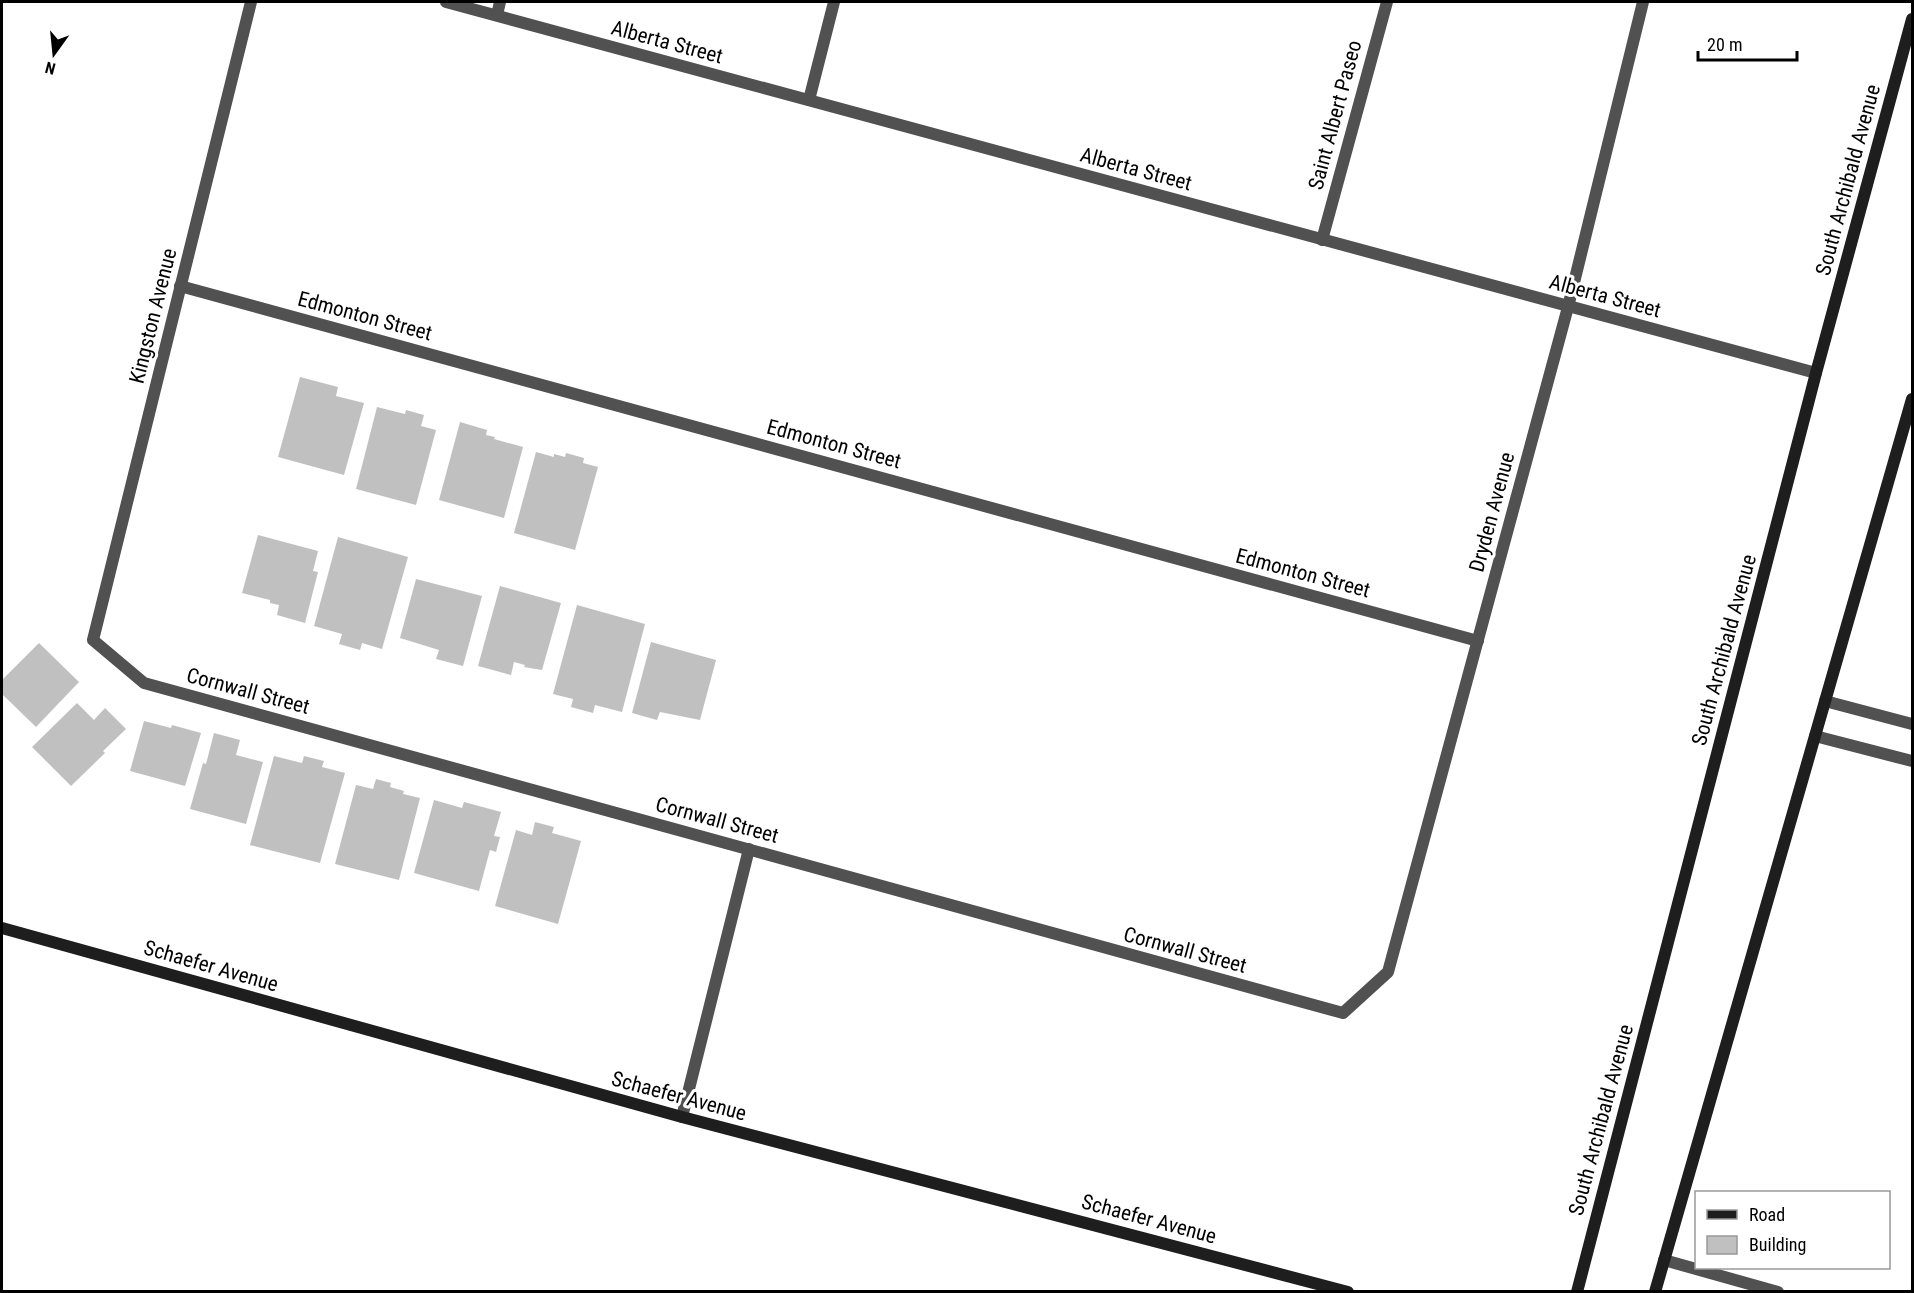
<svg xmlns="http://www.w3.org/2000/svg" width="1914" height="1293" font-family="'Roboto Condensed',sans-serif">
<rect width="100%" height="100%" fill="#fff"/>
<g fill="#c0c0c0">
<polygon points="300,377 338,387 336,396 364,403 344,475 278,457"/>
<polygon points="377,407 405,414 406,410 424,415 421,426 436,430 416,505 356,489"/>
<polygon points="460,422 487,430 486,435 495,437 494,439 523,447 504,518 439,500"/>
<polygon points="536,452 554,457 554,454 565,457 566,453 584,458 583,463 598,467 575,550 514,533"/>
<polygon points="258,535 318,551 313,571 318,572 305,623 277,615 279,605 270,603 270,600 242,593"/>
<polygon points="338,537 408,557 382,649 362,643 360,650 339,644 342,634 314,626"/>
<polygon points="416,579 482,596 463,666 436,659 439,650 400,638"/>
<polygon points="500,586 561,603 542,670 524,667 525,665 514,662 511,675 478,666"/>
<polygon points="577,605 645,624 622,712 595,705 593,713 571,707 573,699 553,694"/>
<polygon points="651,642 716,660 700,720 660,712 657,720 632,713"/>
<polygon points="39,643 79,682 36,727 2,694 2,680"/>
<polygon points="77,703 94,720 105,708 126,729 103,751 105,753 71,786 32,747"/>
<polygon points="144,721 171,728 172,725 201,733 185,786 130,771"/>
<polygon points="214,733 240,740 236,755 263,762 246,824 190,809 203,763 206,764"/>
<polygon points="274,756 302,763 304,756 324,761 322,767 345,773 320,863 250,845"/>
<polygon points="376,779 391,783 390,787 404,791 403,794 420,798 399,880 335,864 356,785 373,789"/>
<polygon points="434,800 462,808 464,802 501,812 494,836 500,837 496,852 490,850 479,891 414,873"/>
<polygon points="535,822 554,827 552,833 581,841 558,924 495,906 516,830 532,835"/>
</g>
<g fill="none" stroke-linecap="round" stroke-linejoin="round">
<g stroke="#515151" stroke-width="12">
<polyline points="809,100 834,2"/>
<polyline points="1322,240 1387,2"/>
<polyline points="1825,701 1912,724"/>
<polyline points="1815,736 1912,761"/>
<polyline points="1664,1260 1778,1292"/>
</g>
<g stroke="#515151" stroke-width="12">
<polyline points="251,2 93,640 144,683 1343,1013 1388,972 1568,307 1643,2"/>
<polyline points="446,2 1816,373"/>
<polyline points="497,15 500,2"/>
<polyline points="180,286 1478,641"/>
<polyline points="682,1117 749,849"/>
</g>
<g stroke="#1e1e1e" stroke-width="12">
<polyline points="2,928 682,1117 1348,1292"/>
<polyline points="1577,1292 1816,373 1912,19"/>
<polyline points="1655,1292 1912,399"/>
</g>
</g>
<g text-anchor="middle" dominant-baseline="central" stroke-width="6" stroke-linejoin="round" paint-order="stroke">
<g font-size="21" fill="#000" stroke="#fff">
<text transform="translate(667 42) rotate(15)">Alberta Street</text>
<text transform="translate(1335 115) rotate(-75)">Saint Albert Paseo</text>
<text transform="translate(1136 169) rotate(15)">Alberta Street</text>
<text transform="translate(1848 180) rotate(-75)">South Archibald Avenue</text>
<text transform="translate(1605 296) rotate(15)">Alberta Street</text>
<text transform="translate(153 316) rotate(-76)">Kingston Avenue</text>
<text transform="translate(365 316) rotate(15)">Edmonton Street</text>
<text transform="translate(834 444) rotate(15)">Edmonton Street</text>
<text transform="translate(1492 512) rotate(-75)">Dryden Avenue</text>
<text transform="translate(1303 573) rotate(15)">Edmonton Street</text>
<text transform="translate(1724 650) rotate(-75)">South Archibald Avenue</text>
<text transform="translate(248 691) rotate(15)">Cornwall Street</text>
<text transform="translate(717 820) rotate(15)">Cornwall Street</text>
<text transform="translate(1185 950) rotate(15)">Cornwall Street</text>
<text transform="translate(211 966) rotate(16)">Schaefer Avenue</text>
<text transform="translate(679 1096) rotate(15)">Schaefer Avenue</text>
<text transform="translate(1601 1120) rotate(-75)">South Archibald Avenue</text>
<text transform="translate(1149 1219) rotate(15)">Schaefer Avenue</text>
</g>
</g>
<rect width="1914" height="1293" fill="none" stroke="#000000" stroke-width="6"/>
<rect x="1695" y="1191" width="195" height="78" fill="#ffffff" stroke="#999999" stroke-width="1.5"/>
<rect x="1707" y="1210" width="30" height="9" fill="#1e1e1e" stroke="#999999" stroke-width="1.5"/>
<text x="1749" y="1221" font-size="18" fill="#000000">Road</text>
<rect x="1707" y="1236" width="30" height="18" fill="#c0c0c0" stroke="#999999" stroke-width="1.5"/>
<text x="1749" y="1251" font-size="18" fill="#000000">Building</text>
<g transform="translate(54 54) rotate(195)" stroke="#ffffff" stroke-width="4.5" paint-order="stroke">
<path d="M0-4.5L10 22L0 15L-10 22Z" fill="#000000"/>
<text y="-9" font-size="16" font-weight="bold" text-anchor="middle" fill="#000000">N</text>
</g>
<path d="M1698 51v9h99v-9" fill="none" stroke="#000000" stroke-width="3"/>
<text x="1707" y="51" font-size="18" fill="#000000" stroke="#ffffff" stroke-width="4.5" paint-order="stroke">20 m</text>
</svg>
